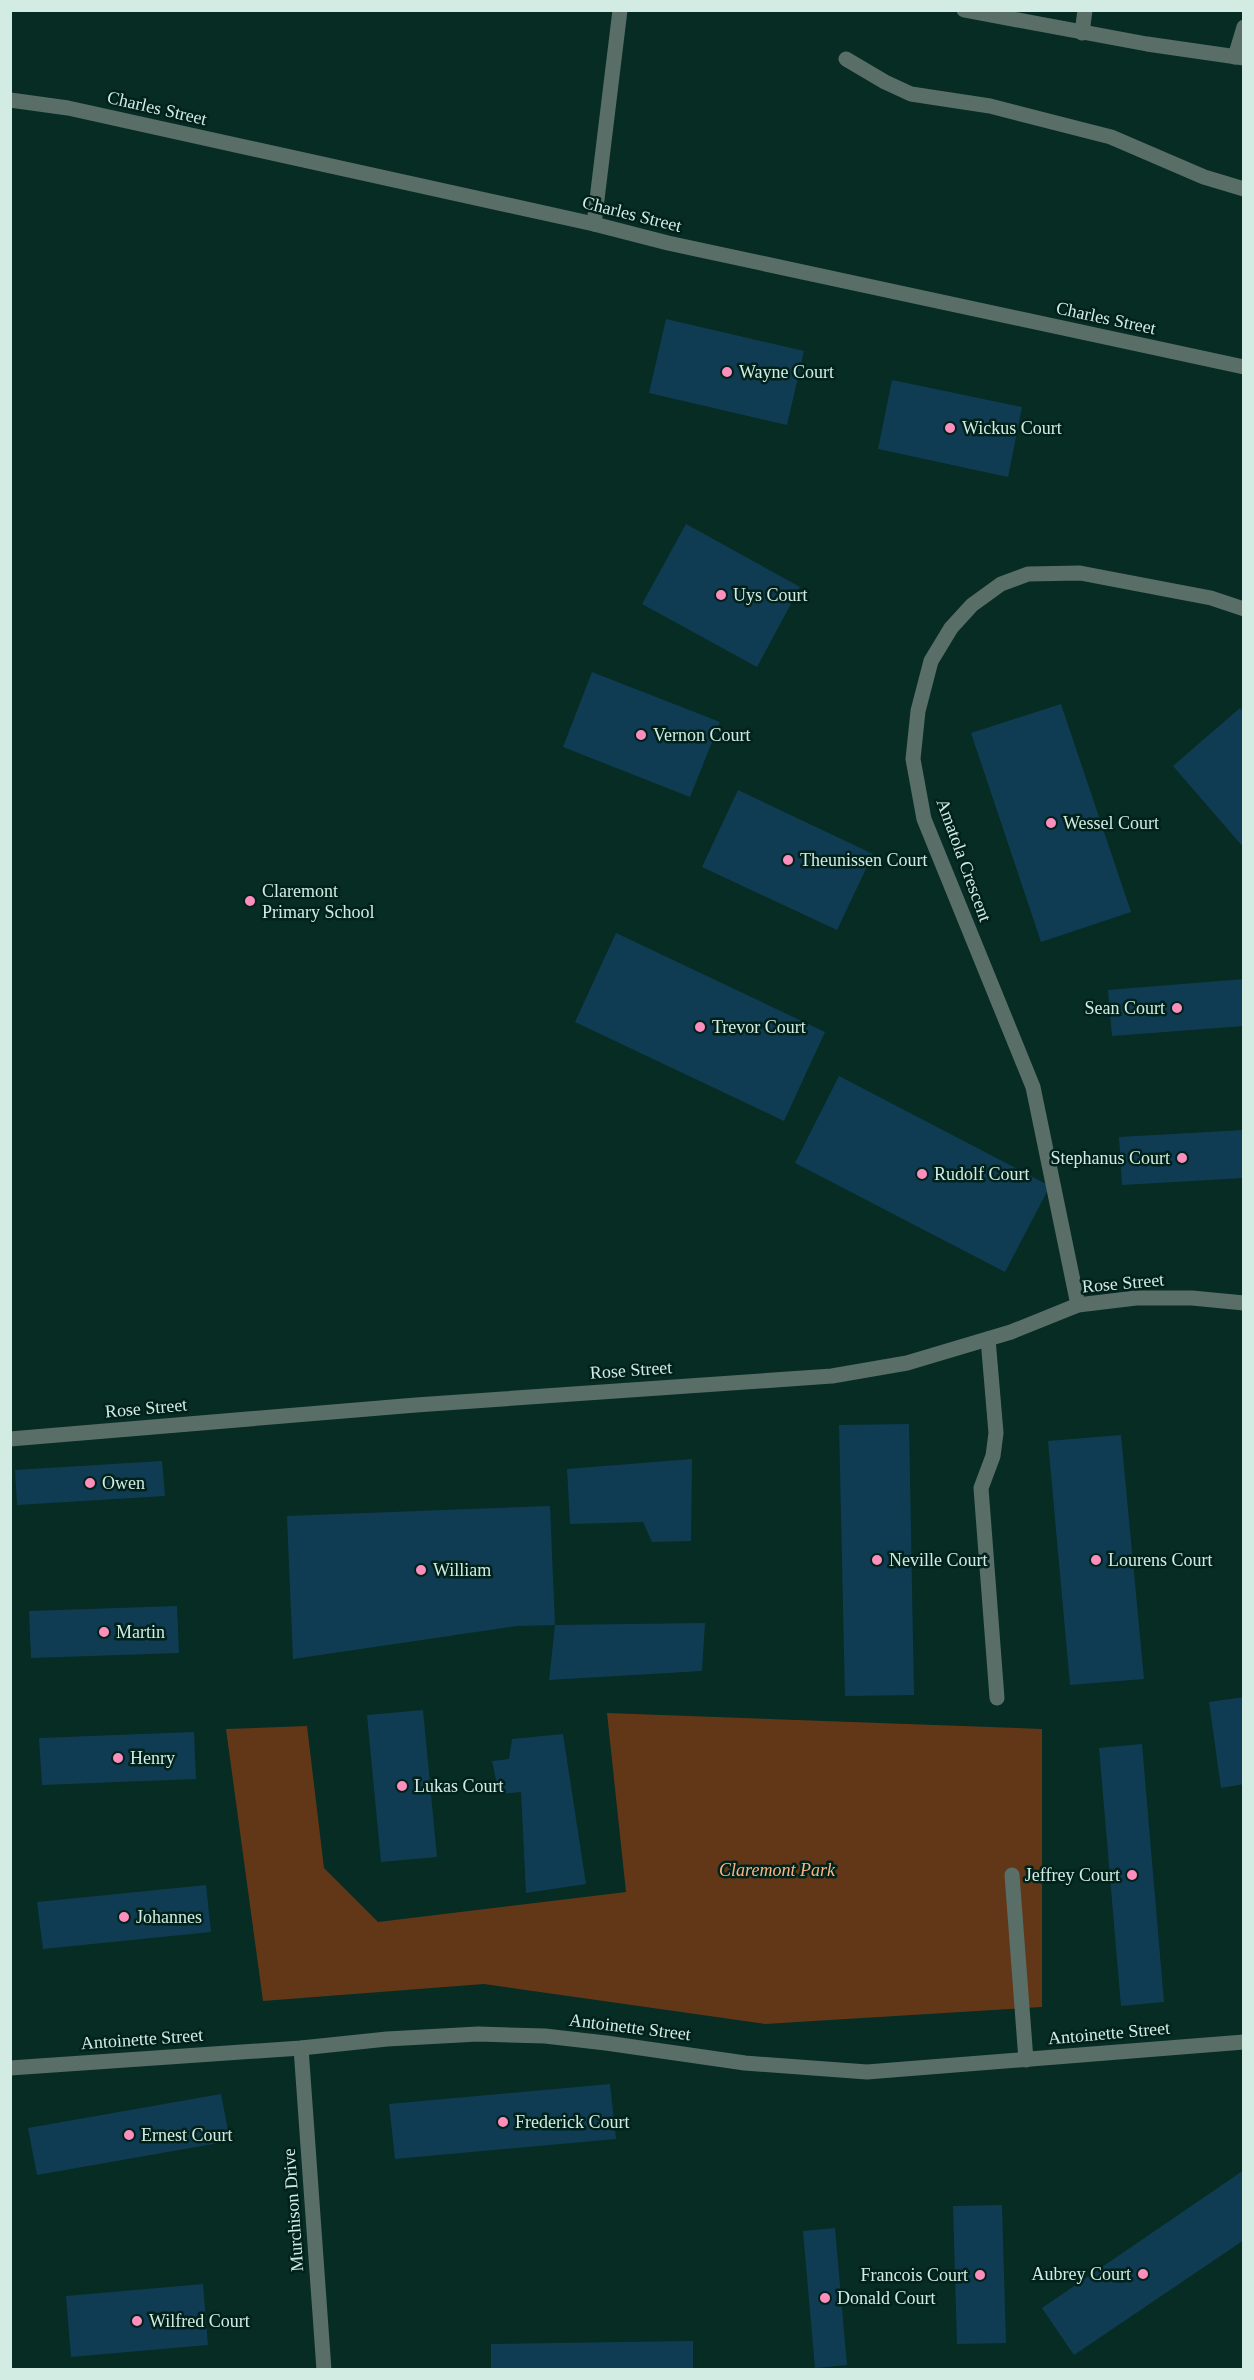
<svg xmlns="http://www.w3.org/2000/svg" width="1254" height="2380" font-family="'Times New Roman',serif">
<rect width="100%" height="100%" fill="#062c24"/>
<polygon fill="#613718" points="607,1713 1042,1729 1042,2007 765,2024 484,1984 263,2001 226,1729 307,1726 324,1868 378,1922 626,1892"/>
<g fill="#0f3c53">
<polygon points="666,319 804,351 787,425 649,393"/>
<polygon points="892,380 1022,407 1008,477 878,449"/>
<polygon points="686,524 800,587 757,667 642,604"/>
<polygon points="592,672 720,722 690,797 563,747"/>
<polygon points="1061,704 1131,912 1041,942 971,733"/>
<polygon points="1240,708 1244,713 1244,848 1173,766"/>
<polygon points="738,790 873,854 837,930 702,867"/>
<polygon points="616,933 825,1032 784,1121 575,1022"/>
<polygon points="1244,979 1244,1026 1112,1036 1108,990"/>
<polygon points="839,1076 1050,1186 1005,1272 795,1163"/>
<polygon points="1244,1130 1244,1178 1122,1185 1119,1137"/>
<polygon points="909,1424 914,1695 845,1696 839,1425"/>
<polygon points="1121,1435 1144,1679 1070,1685 1048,1441"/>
<polygon points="692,1459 691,1541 652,1542 643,1522 570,1524 567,1469"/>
<polygon points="162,1461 165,1496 17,1505 15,1470"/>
<polygon points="550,1506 555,1625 705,1623 702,1671 549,1680 555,1625 517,1626 293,1659 287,1516"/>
<polygon points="177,1606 179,1653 31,1658 29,1611"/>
<polygon points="1244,1697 1244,1784 1221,1788 1209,1702"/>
<polygon points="423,1710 437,1857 381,1862 367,1715"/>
<polygon points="194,1732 196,1779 42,1785 39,1738"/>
<polygon points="563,1734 586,1884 526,1893 521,1792 499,1794 492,1761 509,1759 512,1739"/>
<polygon points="1142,1744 1164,2002 1121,2006 1099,1748"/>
<polygon points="206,1885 211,1932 43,1949 37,1902"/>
<polygon points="610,2084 616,2139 395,2159 389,2104"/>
<polygon points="221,2094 230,2141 37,2175 28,2128"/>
<polygon points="1244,2170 1244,2240 1074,2355 1042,2308"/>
<polygon points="1002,2205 1006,2343 957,2344 953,2206"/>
<polygon points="835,2228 847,2365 815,2368 803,2231"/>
<polygon points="203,2284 208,2345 71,2357 66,2296"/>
<polygon points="693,2341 693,2370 491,2370 491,2344"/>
</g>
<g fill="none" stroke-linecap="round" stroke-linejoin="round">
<g stroke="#5a6e68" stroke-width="15">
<polyline points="1082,33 1085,10"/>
<polyline points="988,1339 996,1433 993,1456 981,1488 997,1698"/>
<polyline points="1012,1875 1026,2060"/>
</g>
<g stroke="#5a6e68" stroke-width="15">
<polyline points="964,10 1147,44 1244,58"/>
<polyline points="1235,57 1244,27"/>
<polyline points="846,59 885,82 911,94 990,106 1111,137 1204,177 1244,189"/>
<polyline points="10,100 68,108 594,224 668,243 1244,367"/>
<polyline points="594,224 620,10"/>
<polyline points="1078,1305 1033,1087 924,819 913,759 918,711 931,661 951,628 972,605 1001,584 1028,574 1080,573 1211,598 1244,609"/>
<polyline points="10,1439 416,1405 832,1376 907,1363 1011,1332 1078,1305 1136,1298 1192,1298 1244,1303"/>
<polyline points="301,2048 324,2370"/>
<polyline points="10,2068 301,2048 387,2039 478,2034 545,2036 606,2043 745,2063 867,2072 1244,2042"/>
</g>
</g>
<g fill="#fe8ebd" stroke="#00221a" stroke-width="2">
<circle cx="727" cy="372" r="6"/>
<circle cx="950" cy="428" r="6"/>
<circle cx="721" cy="595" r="6"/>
<circle cx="641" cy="735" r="6"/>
<circle cx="1051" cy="823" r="6"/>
<circle cx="788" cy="860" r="6"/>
<circle cx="250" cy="901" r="6"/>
<circle cx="1177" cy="1008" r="6"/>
<circle cx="700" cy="1027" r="6"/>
<circle cx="1182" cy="1158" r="6"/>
<circle cx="922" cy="1174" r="6"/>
<circle cx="90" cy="1483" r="6"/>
<circle cx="877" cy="1560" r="6"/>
<circle cx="1096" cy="1560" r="6"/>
<circle cx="421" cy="1570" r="6"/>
<circle cx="104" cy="1632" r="6"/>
<circle cx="118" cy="1758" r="6"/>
<circle cx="402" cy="1786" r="6"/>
<circle cx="1132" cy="1875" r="6"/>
<circle cx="124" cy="1917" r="6"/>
<circle cx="503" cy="2122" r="6"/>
<circle cx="129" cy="2135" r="6"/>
<circle cx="1143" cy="2274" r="6"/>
<circle cx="980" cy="2275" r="6"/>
<circle cx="825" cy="2298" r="6"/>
<circle cx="137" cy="2321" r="6"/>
</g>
<g text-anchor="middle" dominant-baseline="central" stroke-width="5" stroke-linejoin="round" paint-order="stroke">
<g font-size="18" fill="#d2ebe3" stroke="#00221a">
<text transform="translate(157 108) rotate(13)">Charles Street</text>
<text transform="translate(632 214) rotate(14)">Charles Street</text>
<text transform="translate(1106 318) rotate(12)">Charles Street</text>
<text transform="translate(964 860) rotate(70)">Amatola Crescent</text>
<text transform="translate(1123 1283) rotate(-5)">Rose Street</text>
<text transform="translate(631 1370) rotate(-4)">Rose Street</text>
<text transform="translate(146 1408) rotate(-5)">Rose Street</text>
<text transform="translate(630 2027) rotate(7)">Antoinette Street</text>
<text transform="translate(1109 2033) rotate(-5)">Antoinette Street</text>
<text transform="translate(142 2039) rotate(-4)">Antoinette Street</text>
<text transform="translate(293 2210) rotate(-94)">Murchison Drive</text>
</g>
<g font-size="18" fill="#d2ebe3" stroke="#00221a" text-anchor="start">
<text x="739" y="372">Wayne Court</text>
<text x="962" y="428">Wickus Court</text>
<text x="733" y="595">Uys Court</text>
<text x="653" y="735">Vernon Court</text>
<text x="1063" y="823">Wessel Court</text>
<text x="800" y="860">Theunissen Court</text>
<text x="262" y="891">Claremont<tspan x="262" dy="21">Primary School</tspan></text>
<text x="1165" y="1008" text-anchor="end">Sean Court</text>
<text x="712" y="1027">Trevor Court</text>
<text x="1170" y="1158" text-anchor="end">Stephanus Court</text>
<text x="934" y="1174">Rudolf Court</text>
<text x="102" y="1483">Owen</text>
<text x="889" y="1560">Neville Court</text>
<text x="1108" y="1560">Lourens Court</text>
<text x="433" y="1570">William</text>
<text x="116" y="1632">Martin</text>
<text x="130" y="1758">Henry</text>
<text x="414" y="1786">Lukas Court</text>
<text x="1120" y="1875" text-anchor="end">Jeffrey Court</text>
<text x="136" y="1917">Johannes</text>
<text x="515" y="2122">Frederick Court</text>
<text x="141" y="2135">Ernest Court</text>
<text x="1131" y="2274" text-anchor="end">Aubrey Court</text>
<text x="968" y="2275" text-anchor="end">Francois Court</text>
<text x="837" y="2298">Donald Court</text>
<text x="149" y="2321">Wilfred Court</text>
</g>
<g font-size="18" font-style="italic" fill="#fcb382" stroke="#00221a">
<text x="777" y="1870">Claremont Park</text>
</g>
</g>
<rect width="1254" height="2380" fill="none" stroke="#d2ebe3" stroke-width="24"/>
</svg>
